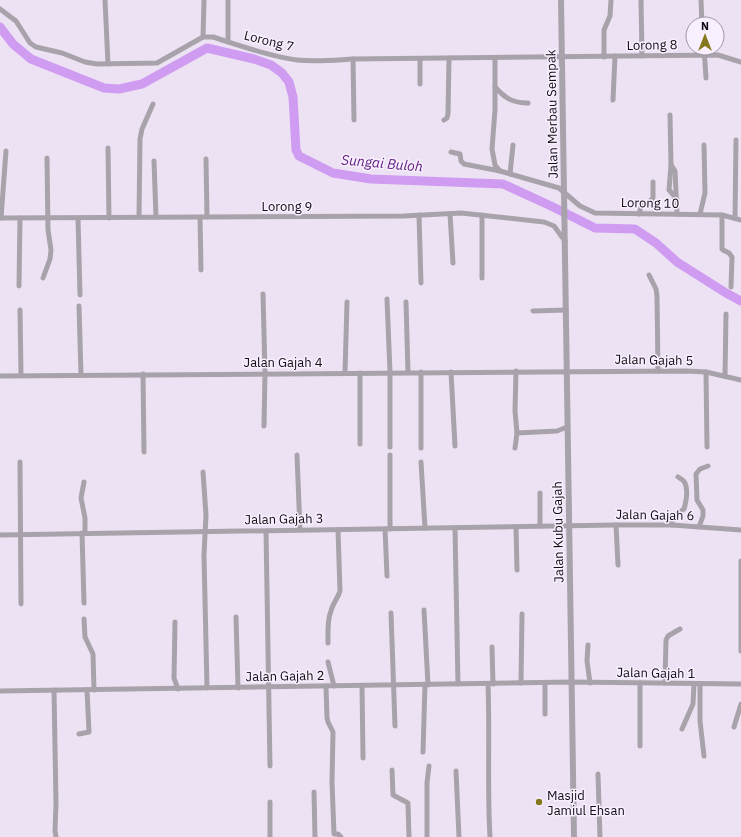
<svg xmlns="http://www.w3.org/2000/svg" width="741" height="837" font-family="'IBM Plex Sans',sans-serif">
<rect width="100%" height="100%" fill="#ede2f4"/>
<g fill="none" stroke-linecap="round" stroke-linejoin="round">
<polyline stroke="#d09cf1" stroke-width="9" points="0,27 13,44 31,59 104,88 119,89 142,84 207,48 254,59 271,65 282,73 289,82 293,97 296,150 299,156 333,173 371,179 503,184 551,206 595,228 635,229 656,243 677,262 726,293 741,301"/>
<g stroke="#a8a3ab" stroke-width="5">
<polyline points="105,0 108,64"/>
<polyline points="228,0 228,42"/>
<polyline points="641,0 642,56"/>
<polyline points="701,0 702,24"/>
<path d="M 0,9 L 16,21 L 30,43 L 36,47 L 62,53 L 85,62 L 97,64 L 157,63 L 203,37 L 213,37 C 238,45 271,57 297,60 C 316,62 335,60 353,59 L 718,55 L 741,62"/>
<polyline points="203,37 204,0"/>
<polyline points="704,48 706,78"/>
<polyline points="604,57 604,30 610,16 611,0"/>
<polyline points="495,58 495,110 492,149 495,165 500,171 559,188 580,206 595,213 722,215 741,220"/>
<polyline points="353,59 354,120"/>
<polyline points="420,84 420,59"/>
<path d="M 495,87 C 505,98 512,103 528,103"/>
<polyline points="613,100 615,56"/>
<polyline points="670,115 671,165 675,171 677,214"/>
<polyline points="444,120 447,118 448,114 449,58"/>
<polyline points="108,148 109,218"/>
<polyline points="451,152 460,154 461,161 464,164 500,171"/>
<polyline points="206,159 207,217"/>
<polyline points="154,161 156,217"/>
<polyline points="671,165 669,190 677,199"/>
<polyline points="510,174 513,145"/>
<polyline points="450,214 453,263"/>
<polyline points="639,214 641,207 649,202 653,198 653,182"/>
<polyline points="700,214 705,193 704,145"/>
<polyline points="419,215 421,283"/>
<polyline points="722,215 722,249 723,250 729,253 732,257 731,287"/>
<polyline points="139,217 140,139 142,129 153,104"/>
<polyline points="200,217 201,270"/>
<polyline points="0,218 404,216 461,213 544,222 554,226 565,241"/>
<polyline points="1,218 6,151"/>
<polyline points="78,218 80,295"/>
<polyline points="735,218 736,140"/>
<polyline points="649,275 656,289 657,296 658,371"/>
<polyline points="43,278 50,259 51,250 48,230 47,158"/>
<polyline points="482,278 482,215"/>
<polyline points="19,286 20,218"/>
<polyline points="263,294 265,373 264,426"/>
<polyline points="387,299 390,372 390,447"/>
<polyline points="406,302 408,372"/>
<polyline points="79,306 81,375"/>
<polyline points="20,310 21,375"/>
<polyline points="533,311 566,310"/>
<polyline points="421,372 421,448"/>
<polyline points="451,372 455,446"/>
<polyline points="706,372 707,447"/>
<polyline points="345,373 347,302"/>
<polyline points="143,374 144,452"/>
<polyline points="0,376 686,371 706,372 741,380"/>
<polyline points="725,376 726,314"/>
<polyline points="517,433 557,431 567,427"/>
<polyline points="360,444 360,373"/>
<polyline points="515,448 517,433 515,411 516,371"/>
<polyline points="297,455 300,530"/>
<polyline points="20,462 21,604"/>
<polyline points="421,462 425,528"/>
<polyline points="203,472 206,515 204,555 207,688"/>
<polyline points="84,482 81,498 85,518 85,533"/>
<polyline points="616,525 618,565"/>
<path d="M 672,525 L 672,517 L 684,509 C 686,502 688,490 685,483 C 684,480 681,479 678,477"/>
<polyline points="540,526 540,493"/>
<polyline points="516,527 517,570"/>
<polyline points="699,527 703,516 703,510 697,500 696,474 700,469 708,466"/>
<polyline points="455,528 458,684"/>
<polyline points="385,529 387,576"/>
<polyline points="390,529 390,455"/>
<polyline points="266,531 270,766"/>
<polyline points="82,533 84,603"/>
<polyline points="0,535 616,525 672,525 741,530"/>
<polyline points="741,561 741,651"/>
<polyline points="424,610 428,685"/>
<polyline points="391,613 395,726"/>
<polyline points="236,617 238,688"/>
<polyline points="84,619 85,637 93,654 94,690"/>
<polyline points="175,622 174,678 178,689"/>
<path d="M 328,643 C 328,633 327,620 331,611 C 333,603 338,598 340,591 L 338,530"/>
<polyline points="588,645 587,661 590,683"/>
<polyline points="492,647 493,684"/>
<polyline points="328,662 334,686"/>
<polyline points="521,683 522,614"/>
<polyline points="640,683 640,746"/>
<polyline points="665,683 666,640 668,636 680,629"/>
<path d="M 488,684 C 490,735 487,786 490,837"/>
<polyline points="700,684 700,721 704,756"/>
<polyline points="326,686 327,718 328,722 333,732 332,782 334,834 338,834 341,837"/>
<polyline points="362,686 363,758"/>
<polyline points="54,690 56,803 55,831 56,837"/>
<polyline points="0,691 571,682 741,684"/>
<polyline points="545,714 545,683"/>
<polyline points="734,727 741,704"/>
<polyline points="682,729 693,704 694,684"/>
<polyline points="79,734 89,732 87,690"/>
<polyline points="423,752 425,685"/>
<polyline points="392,770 393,795 408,803 409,837"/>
<polyline points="456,771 459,837"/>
<polyline points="598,774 600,837"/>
<polyline points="314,792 315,837"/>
<polyline points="270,802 270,837"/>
<polyline points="427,837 427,783 429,766"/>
</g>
<polyline stroke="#a8a3ab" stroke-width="6" points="561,0 574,837"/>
</g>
<circle fill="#84781c" stroke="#f9f0ff" stroke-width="1.5" cx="539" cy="802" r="4"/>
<g text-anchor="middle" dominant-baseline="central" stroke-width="3" stroke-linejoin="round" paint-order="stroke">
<g font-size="13" fill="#110d13" stroke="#f9f0ff">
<text transform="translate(269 41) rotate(14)">Lorong 7</text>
<text transform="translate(652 45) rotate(-1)">Lorong 8</text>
<text transform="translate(552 114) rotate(-91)">Jalan Merbau Sempak</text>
<text transform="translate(650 203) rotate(1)">Lorong 10</text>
<text x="287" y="206">Lorong 9</text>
<text transform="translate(654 360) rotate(1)">Jalan Gajah 5</text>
<text x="283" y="362">Jalan Gajah 4</text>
<text transform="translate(655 515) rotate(1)">Jalan Gajah 6</text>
<text transform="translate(284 519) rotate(-1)">Jalan Gajah 3</text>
<text transform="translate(558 532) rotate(-91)">Jalan Kubu Gajah</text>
<text transform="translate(656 673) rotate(1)">Jalan Gajah 1</text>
<text transform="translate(285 676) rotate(-1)">Jalan Gajah 2</text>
</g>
<g font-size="13" fill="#110d13" stroke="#f9f0ff" text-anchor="start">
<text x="547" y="795">Masjid<tspan x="547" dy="15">Jamiul Ehsan</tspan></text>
</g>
<g font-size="14" font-style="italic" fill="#601f81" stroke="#f9f0ff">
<text transform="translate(382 163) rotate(5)">Sungai Buloh</text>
</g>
</g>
<g transform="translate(705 36)"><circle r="19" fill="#f9f0ff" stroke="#9c95a1"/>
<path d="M0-3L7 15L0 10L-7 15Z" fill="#84781c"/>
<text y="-6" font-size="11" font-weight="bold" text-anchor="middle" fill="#110d13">N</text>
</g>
</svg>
